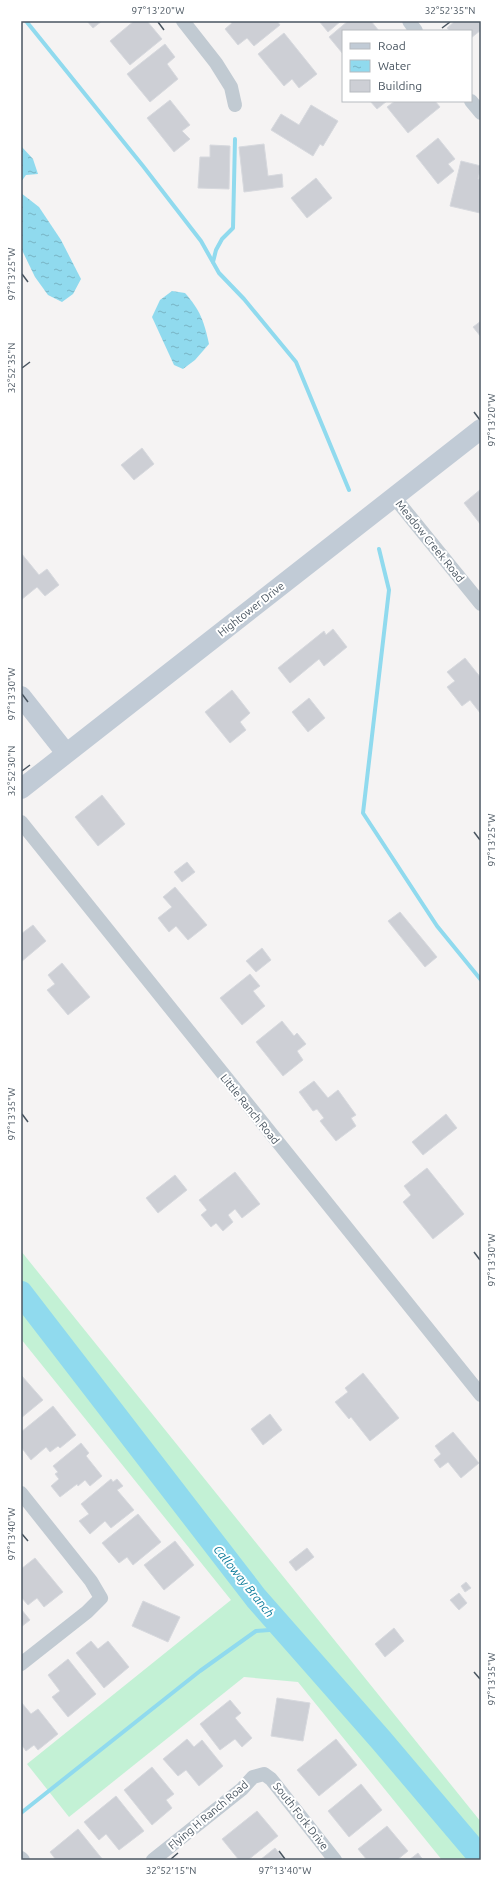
<svg xmlns="http://www.w3.org/2000/svg" width="502" height="1881" font-family="Ubuntu,sans-serif">
<defs>
<pattern id="water-ripples" width="26" height="14" patternUnits="userSpaceOnUse"><rect width="26" height="14" fill="#90daee"/><path d="M2 4q2-2 4 0t4 0M15 11q2-2 4 0t4 0" fill="none" stroke="#78b4c4"/></pattern>
</defs>
<rect width="100%" height="100%" fill="#f5f3f3"/>
<polygon fill="#c3f1d5" points="21,1251 481,1822 481,1860 442,1860 298,1682 244,1677 69,1817 27,1764 231,1600 21,1339"/>
<g fill="url(#water-ripples)">
<polygon points="21,146 33,159 38,174 26,175 21,182"/>
<polygon points="21,193 39,207 61,240 81,279 73,294 62,302 48,295 35,277 21,248"/>
<path d="M 172,291 L 185,293 C 200,310 204,321 209,344 L 195,360 L 183,369 L 174,365 L 152,317 L 160,300 Z"/>
</g>
<g fill="none" stroke-linecap="round" stroke-linejoin="round">
<g stroke="#90daee" stroke-width="4">
<polyline points="26,21 143,166 201,241 219,273 244,299 296,362 349,490"/>
<polyline points="213,262 216,250 222,239 233,228 235,139"/>
<polyline points="379,549 389,590 363,813 437,926 481,980"/>
<polyline points="21,1813 200,1671 256,1631 283,1629"/>
</g>
<polyline stroke="#90daee" stroke-width="24" points="21,1293 256,1598 381,1740 481,1858"/>
</g>
<g fill="#cdcfd5" stroke="#d7d9de">
<polygon points="87,21 102,21 93,28"/>
<polygon points="134,21 147,21 162,39 130,65 110,41"/>
<polygon points="230,21 277,21 280,25 254,46 247,38 238,45 225,29 232,23"/>
<polygon points="319,21 341,21 328,32"/>
<polygon points="348,21 371,21 379,31 343,31 343,54 329,37"/>
<polygon points="455,21 481,21 481,30 471,38 471,31 450,31 447,28"/>
<polygon points="284,33 317,74 299,88 292,79 284,86 258,54"/>
<polygon points="165,44 175,57 167,64 178,79 150,102 127,74"/>
<polygon points="170,100 190,125 182,131 190,139 174,152 147,118"/>
<polygon points="370,101 387,101 377,109"/>
<polygon points="395,101 435,101 440,107 408,133 387,107"/>
<polygon points="311,105 338,121 323,146 320,144 313,156 271,130 281,114 299,125"/>
<polygon points="438,138 455,159 448,164 454,171 438,184 416,156"/>
<polygon points="264,144 268,176 282,174 283,187 244,192 239,147"/>
<polygon points="210,145 230,146 229,189 198,188 200,157 210,157"/>
<polygon points="461,161 481,166 478,179 481,179 480,213 450,206"/>
<polygon points="316,178 332,198 307,218 291,198"/>
<polygon points="481,321 481,337 473,327"/>
<polygon points="142,448 154,464 134,480 121,465"/>
<polygon points="481,489 481,525 464,503"/>
<polygon points="21,553 39,575 47,569 59,585 45,596 37,587 21,600"/>
<polygon points="333,629 347,647 324,666 319,659 290,683 278,668 324,631 326,635"/>
<polygon points="465,658 481,678 481,714 470,700 462,706 447,687 455,681 447,672"/>
<polygon points="232,690 250,713 240,722 246,730 230,743 205,712"/>
<polygon points="309,698 325,718 308,732 292,712"/>
<polygon points="102,795 125,824 98,846 75,817"/>
<polygon points="187,862 195,872 182,882 174,872"/>
<polygon points="175,887 207,925 188,940 176,926 169,932 158,918 172,907 163,897"/>
<polygon points="400,912 437,957 425,967 388,921"/>
<polygon points="33,925 46,941 21,962 21,934"/>
<polygon points="262,948 271,960 256,972 246,961"/>
<polygon points="62,963 90,997 68,1015 47,990 55,984 48,975"/>
<polygon points="250,974 260,986 253,991 265,1006 242,1025 220,998"/>
<polygon points="282,1021 294,1036 297,1033 306,1044 297,1051 303,1060 283,1076 256,1042"/>
<polygon points="314,1081 328,1098 338,1090 356,1115 351,1118 356,1126 336,1141 320,1121 324,1118 317,1109 313,1111 299,1092"/>
<polygon points="446,1114 457,1128 423,1155 412,1142"/>
<polygon points="427,1168 464,1214 433,1239 403,1202 411,1195 404,1186"/>
<polygon points="235,1172 260,1204 242,1218 235,1209 228,1215 233,1222 223,1231 216,1223 211,1227 201,1215 207,1210 199,1200"/>
<polygon points="175,1175 187,1190 158,1213 146,1198"/>
<polygon points="363,1373 399,1418 370,1441 351,1417 349,1419 335,1402 348,1392 345,1388"/>
<polygon points="21,1375 43,1400 21,1418"/>
<polygon points="53,1406 76,1435 60,1448 58,1446 50,1452 46,1447 31,1460 21,1447 21,1432"/>
<polygon points="270,1414 282,1430 263,1445 251,1429"/>
<polygon points="453,1432 479,1463 461,1478 448,1462 440,1468 434,1460 441,1454 435,1446"/>
<polygon points="81,1443 89,1453 86,1456 102,1476 90,1486 85,1480 78,1486 77,1484 60,1497 51,1486 59,1479 55,1474 58,1472 53,1466"/>
<polygon points="111,1479 113,1482 117,1479 123,1486 117,1490 134,1510 111,1528 105,1521 90,1534 79,1521 89,1514 81,1504"/>
<polygon points="138,1514 161,1542 133,1565 127,1557 119,1563 102,1543"/>
<polygon points="175,1541 194,1565 164,1590 144,1565"/>
<polygon points="307,1548 314,1557 296,1571 289,1562"/>
<polygon points="35,1558 63,1592 44,1607 37,1598 28,1605 21,1597 21,1569"/>
<polygon points="466,1582 471,1588 465,1592 461,1586"/>
<polygon points="459,1593 467,1603 459,1610 450,1600"/>
<polygon points="143,1601 180,1617 168,1642 132,1626"/>
<polygon points="21,1609 30,1620 21,1627"/>
<polygon points="394,1628 404,1641 385,1657 375,1644"/>
<polygon points="91,1641 98,1649 108,1641 129,1667 104,1688 76,1653"/>
<polygon points="68,1659 96,1694 68,1717 52,1697 60,1691 48,1675"/>
<polygon points="277,1698 310,1703 303,1741 271,1736"/>
<polygon points="230,1700 241,1713 235,1718 252,1738 242,1747 235,1739 220,1750 200,1724"/>
<polygon points="21,1702 31,1714 38,1709 58,1734 38,1750 34,1745 26,1751 21,1744"/>
<polygon points="187,1739 194,1747 202,1740 223,1766 199,1786 186,1770 178,1776 163,1759"/>
<polygon points="336,1739 357,1765 319,1796 297,1770"/>
<polygon points="152,1767 174,1794 166,1800 172,1808 152,1825 124,1790"/>
<polygon points="361,1784 382,1810 349,1837 328,1811"/>
<polygon points="116,1796 144,1831 119,1850 106,1834 99,1840 84,1822"/>
<polygon points="257,1811 278,1836 248,1860 239,1860 222,1839"/>
<polygon points="387,1826 408,1851 397,1860 367,1860 358,1849"/>
<polygon points="78,1829 103,1860 56,1860 50,1852"/>
<polygon points="275,1848 284,1860 260,1860"/>
<polygon points="418,1853 423,1860 409,1860"/>
</g>
<g fill="none" stroke-linecap="round" stroke-linejoin="round">
<g stroke="#c1cad2" stroke-width="14">
<polyline points="183,21 216,63 231,87 235,105"/>
<polyline points="409,21 416,31"/>
<polyline points="471,101 481,113"/>
<polyline points="394,497 481,604"/>
<polyline points="21,822 481,1395"/>
<polyline points="21,1493 91,1581 101,1598 87,1612 21,1664"/>
<polyline points="21,1858 23,1860"/>
<polyline points="153,1860 242,1789 253,1777 264,1774 271,1779 335,1860"/>
</g>
<g stroke="#c1cbd6" stroke-width="20">
<polyline points="21,696 66,753"/>
<polyline points="21,789 481,429"/>
</g>
</g>
<path fill="none" stroke="#4a5661" stroke-width="1.5" d="M 158,22 L 164,30M 442,28 L 450,22M 22,274 L 28,282M 22,368 L 30,362M 474,412 L 480,420M 22,694 L 28,702M 22,771 L 30,765M 474,832 L 480,840M 22,1114 L 28,1122M 474,1252 L 480,1260M 22,1534 L 28,1541M 474,1672 L 480,1679M 279,1851 L 285,1859M 171,1859 L 178,1853"/>
<g text-anchor="middle" dominant-baseline="central" stroke-width="4" stroke-linejoin="round" paint-order="stroke">
<g font-size="11" fill="#4a5661" stroke="#fff">
<text transform="translate(430 541) rotate(51)">Meadow Creek Road</text>
<text transform="translate(251 609) rotate(-38)">Hightower Drive</text>
<text transform="translate(250 1109) rotate(51)">Little Ranch Road</text>
<text transform="translate(208 1815) rotate(-40)">Flying H Ranch Road</text>
<text transform="translate(301 1816) rotate(52)">South Fork Drive</text>
</g>
<g font-size="12" font-style="italic" fill="#0c7c9b" stroke="#fff">
<text transform="translate(244 1581) rotate(51)">Calloway Branch</text>
</g>
</g>
<rect width="502" height="1881" fill="none" stroke="#ffffff" stroke-width="44"/>
<rect x="342" y="30" width="130" height="72" fill="#ffffff" stroke="#b7bbc0"/>
<rect x="350" y="43" width="20" height="6" fill="#c1cbd6" stroke="#b7bbc0"/>
<text x="378" y="50" font-size="12" fill="#4a5661">Road</text>
<rect x="350" y="60" width="20" height="12" fill="url(#water-ripples)" stroke="#b7bbc0"/>
<text x="378" y="70" font-size="12" fill="#4a5661">Water</text>
<rect x="350" y="80" width="20" height="12" fill="#cdcfd5" stroke="#b7bbc0"/>
<text x="378" y="90" font-size="12" fill="#4a5661">Building</text>
<rect x="22" y="22" width="458" height="1837" fill="none" stroke="#4a5661" stroke-width="1.5"/>
<g font-size="10" text-anchor="middle" fill="#4a5661">
<text x="158" y="14">97°13'20"W</text>
<text x="450" y="14">32°52'35"N</text>
<text transform="translate(11 274) rotate(-90)" y="4">97°13'25"W</text>
<text transform="translate(11 368) rotate(-90)" y="4">32°52'35"N</text>
<text transform="translate(491 420) rotate(-90)" y="4">97°13'20"W</text>
<text transform="translate(11 694) rotate(-90)" y="4">97°13'30"W</text>
<text transform="translate(11 771) rotate(-90)" y="4">32°52'30"N</text>
<text transform="translate(491 840) rotate(-90)" y="4">97°13'25"W</text>
<text transform="translate(11 1114) rotate(-90)" y="4">97°13'35"W</text>
<text transform="translate(491 1260) rotate(-90)" y="4">97°13'30"W</text>
<text transform="translate(11 1534) rotate(-90)" y="4">97°13'40"W</text>
<text transform="translate(491 1679) rotate(-90)" y="4">97°13'35"W</text>
<text x="171" y="1874">32°52'15"N</text>
<text x="285" y="1874">97°13'40"W</text>
</g>
</svg>
